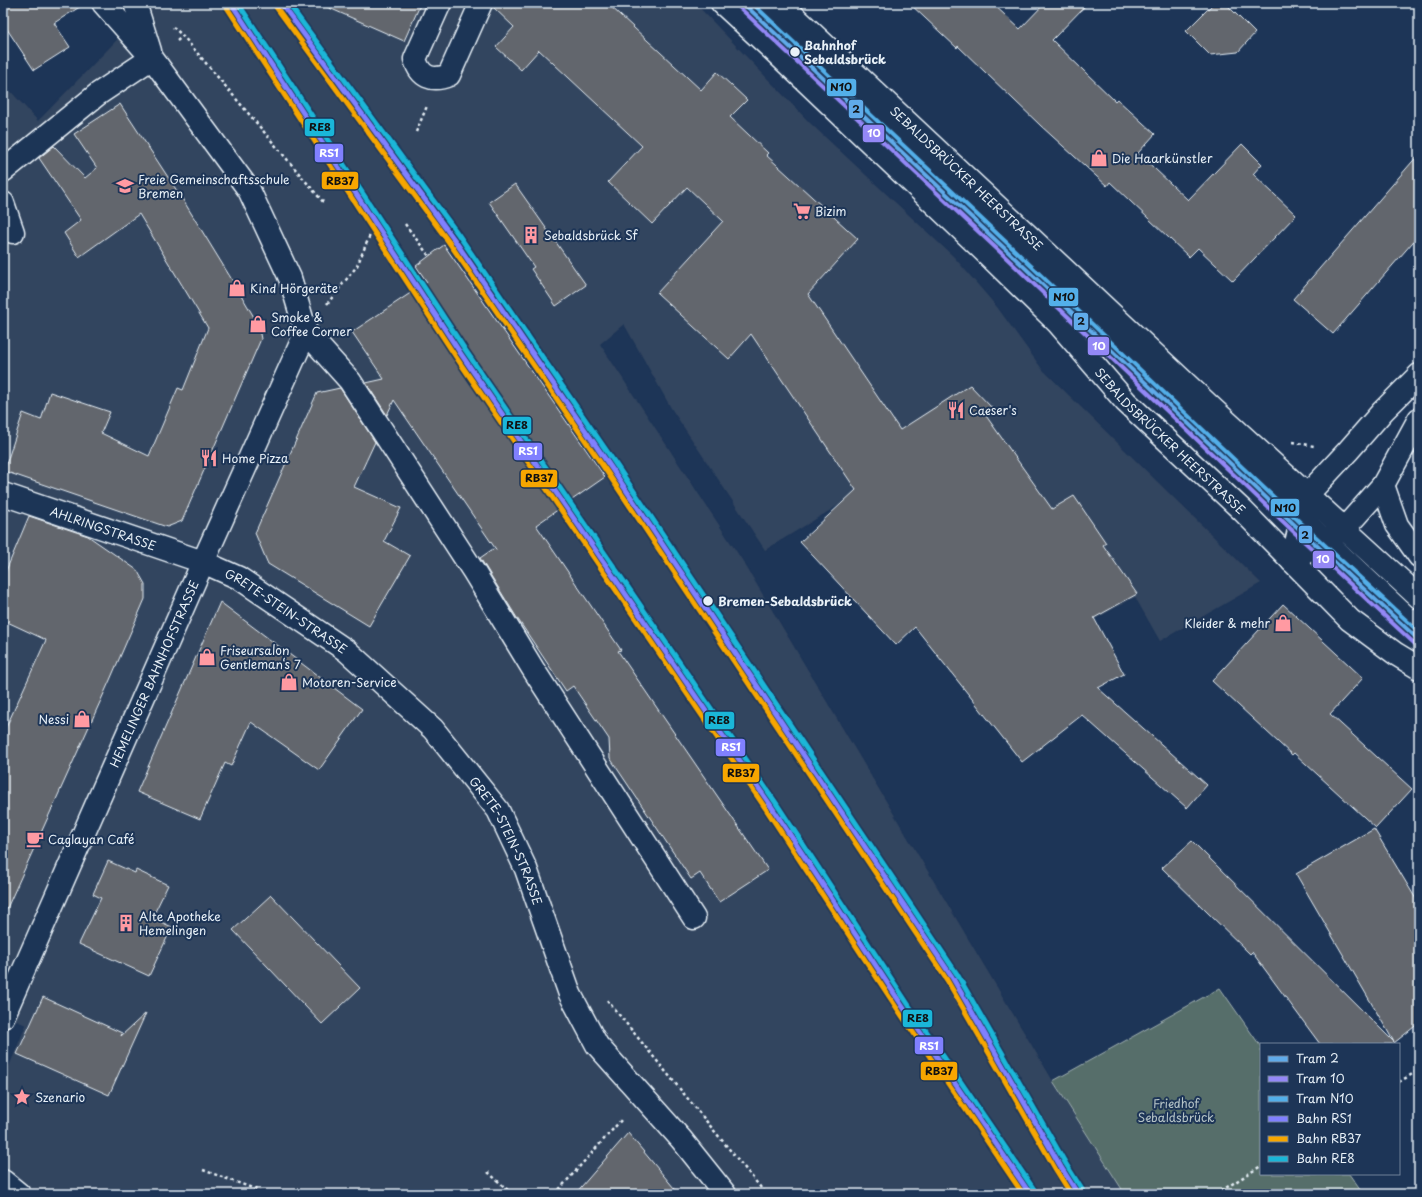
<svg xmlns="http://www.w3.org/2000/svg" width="1422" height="1197" font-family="'Playpen Sans',sans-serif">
<rect width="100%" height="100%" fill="#1d3557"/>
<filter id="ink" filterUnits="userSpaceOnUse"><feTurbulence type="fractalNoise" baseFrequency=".025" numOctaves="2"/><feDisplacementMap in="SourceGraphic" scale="8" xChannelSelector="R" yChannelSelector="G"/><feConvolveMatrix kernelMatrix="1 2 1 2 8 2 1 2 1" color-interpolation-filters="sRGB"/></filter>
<g filter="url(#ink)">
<polygon fill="#32445e" points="150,3 695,3 810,123 954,257 997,307 1042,369 1261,583 1160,641 1135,597 1023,659 847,500 765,550 671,408 624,324 600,344 744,563 1053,1081 1125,1194 3,1194 3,1081 26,1025 3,1015 3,83 38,121 113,44"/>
<polygon fill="#576e6a" stroke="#a0b0b1" points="1220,988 1261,1047 1261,1174 1349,1174 1363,1194 1125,1194 1053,1081"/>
<g fill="#62666d" stroke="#e8f1f8">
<polygon points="3,3 86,3 54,23 70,47 34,70 3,23"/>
<polygon points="318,3 421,3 404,41"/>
<polygon points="493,3 607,3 701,90 717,72 747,100 730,117 768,153 766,155 858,239 808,294 900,430 970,385 992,408 984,413 1052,509 1074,496 1106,543 1103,545 1137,594 1094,618 1124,674 1098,688 1207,785 1187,808 1082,715 1022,762 915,627 896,645 800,542 856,490 751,334 729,359 657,293 723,221 687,187 652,224 608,182 642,146 539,50 521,70 496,47 514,27 493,7"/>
<polygon points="909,3 992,3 1020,29 1045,3 1088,3 1052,40 1115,101 1117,99 1155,134 1138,153 1188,200 1242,144 1262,164 1253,174 1296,215 1233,281 1198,248 1189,257 1110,182 1107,186 1041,126 958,46 957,48"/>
<polygon points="1214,3 1225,3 1255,33 1238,52 1210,55 1186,31"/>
<polygon points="120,104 183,200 237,288 258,324 261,339 182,521 167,527 4,471 23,413 41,420 50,392 110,412 101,433 149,456 178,388 183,390 208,328 139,214 79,257 64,233 81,220 39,158 54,146 85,178 97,168 74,134"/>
<polygon points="1419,154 1419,235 1333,334 1293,299"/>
<polygon points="515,184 586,285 556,306 531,269 534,267 489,202"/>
<polygon points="444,245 605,477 536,525 621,650 618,651 768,870 719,902 700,873 691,879 610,758 609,739 573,686 566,691 517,618 480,558 493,549 497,550 495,548 394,400 387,415 366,383 384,379 352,332 427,282 416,266"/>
<polygon points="340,388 375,442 354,487 401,508 384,541 410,556 369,626 268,564 255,533 317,393"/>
<polygon points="29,516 88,536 137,570 145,584 145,599 110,680 3,917 3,734 46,640 3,620 3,578"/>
<polygon points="220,602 362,709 319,770 251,722 231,766 225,763 200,819 137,792"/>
<polygon points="1283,604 1363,678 1330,714 1412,789 1376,828 1294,753 1292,755 1212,681"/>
<polygon points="1374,829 1419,904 1419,1023 1394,1043 1395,1044 1320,1044 1252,952 1250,954 1162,868 1192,841 1394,1042 1296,874"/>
<polygon points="108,861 135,873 136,870 168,885 152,918 172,927 149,976 79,944 101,898 93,894"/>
<polygon points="271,895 360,988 322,1024 233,930"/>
<polygon points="43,997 122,1033 121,1036 146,1013 109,1095 17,1054"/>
<polygon points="628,1133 679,1194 575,1194"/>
</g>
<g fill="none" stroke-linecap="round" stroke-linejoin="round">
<g stroke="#e8f1f8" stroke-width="25">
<g id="minor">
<polyline points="103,3 152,58 249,190 290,278 306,332 350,381 474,572 533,669 694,918"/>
<polyline points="135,3 150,51"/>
<path d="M 440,3 L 415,59 C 420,77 432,82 449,75 L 481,3"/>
<polyline points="753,3 1419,629"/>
<polyline points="3,171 98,94 152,58"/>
<polyline points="3,203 13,232"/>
<path id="s1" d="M 3,494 L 203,562 L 239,578 L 347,651 L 433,729 L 498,810 L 526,869 L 570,994 L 597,1045 L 681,1139 L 725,1194"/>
<path id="s2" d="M 3,1017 L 203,562 L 306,332"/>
<polyline points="3,1181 19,1194"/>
</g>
</g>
<g stroke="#e8f1f8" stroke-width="25">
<g id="major">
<path id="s3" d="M 722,3 L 772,49 L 983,250 L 1058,323 L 1126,402 L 1243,511 L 1350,620 L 1396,654 L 1419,668"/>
<path id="s4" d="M 780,3 L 1213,409 L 1419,597"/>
<polyline points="1383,485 1397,525 1419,556"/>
<polyline points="1292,561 1307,495 1348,451 1383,411 1419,375"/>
<polyline points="1292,561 1344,529 1383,485 1419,419"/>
</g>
</g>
<g stroke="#e8f1f8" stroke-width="2.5" stroke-dasharray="3 3" stroke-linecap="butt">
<polyline points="173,27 183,36"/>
<polyline points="177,41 183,36 324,203"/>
<polyline points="416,132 427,106"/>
<polyline points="405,224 429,256"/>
<polyline points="327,304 357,266 370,235"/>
<polyline points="1293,442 1314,446"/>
<polyline points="607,1000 766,1194"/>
<polyline points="1399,1082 1419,1070"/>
<polyline points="203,1170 255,1189 261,1194"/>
<polyline points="488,1172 512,1194"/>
<polyline points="555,1194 623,1118"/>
<polyline points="1216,1194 1261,1166"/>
</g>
<use href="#minor" stroke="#1d3557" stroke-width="22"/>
<use href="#major" stroke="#1d3557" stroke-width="22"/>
<g stroke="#1d3557" stroke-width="8">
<g id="rail-1">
<polyline points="231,3 461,354 771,806 905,1010 1030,1194"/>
<polyline points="281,3 453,238 612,469 952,977 1061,1167 1078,1194"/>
</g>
</g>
<g stroke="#1d3557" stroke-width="8">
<g id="rail-2">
<polyline points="226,6 456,357 766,809 900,1013 1023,1194"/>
<polyline points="276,7 448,241 607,472 947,980 1056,1170 1071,1194"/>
</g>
</g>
<g stroke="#1d3557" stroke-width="8">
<g id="rail-3">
<polyline points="238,3 466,351 776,803 910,1007 1035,1191"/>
<polyline points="288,3 458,234 617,466 957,974 1066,1164 1083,1191"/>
</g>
</g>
<use href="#rail-1" stroke="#8080ff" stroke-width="5"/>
<use href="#rail-2" stroke="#f7a600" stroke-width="5"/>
<use href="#rail-3" stroke="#1ab6d8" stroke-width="5"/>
<g stroke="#1d3557" stroke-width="7">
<polyline id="tram-1" points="743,3 1002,246 1299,529 1419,640"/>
</g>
<g stroke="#1d3557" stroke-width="7">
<polyline id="tram-2" points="739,7 998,250 1295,533 1415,644"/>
</g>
<g stroke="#1d3557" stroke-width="7">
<polyline id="tram-3" points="752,3 1006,242 1303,525 1419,632"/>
</g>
<use href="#tram-1" stroke="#60abea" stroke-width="4"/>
<use href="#tram-2" stroke="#9488f6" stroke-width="4"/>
<use href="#tram-3" stroke="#53afe9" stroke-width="4"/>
</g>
</g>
<defs>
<g id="shop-bare" transform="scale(1.38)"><path d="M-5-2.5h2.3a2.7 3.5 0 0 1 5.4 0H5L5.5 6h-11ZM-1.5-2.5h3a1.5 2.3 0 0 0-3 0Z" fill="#ff9aa2" stroke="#1d3557" stroke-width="2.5" paint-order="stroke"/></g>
<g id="school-bare" transform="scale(1.38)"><path d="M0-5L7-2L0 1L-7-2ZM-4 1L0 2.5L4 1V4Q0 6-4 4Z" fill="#ff9aa2" stroke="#1d3557" stroke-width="2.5" paint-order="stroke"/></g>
<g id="supermarket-bare" transform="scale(1.38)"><path d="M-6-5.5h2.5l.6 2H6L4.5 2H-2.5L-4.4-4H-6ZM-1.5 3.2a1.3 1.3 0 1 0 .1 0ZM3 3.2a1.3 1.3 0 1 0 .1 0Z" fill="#ff9aa2" stroke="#1d3557" stroke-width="2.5" paint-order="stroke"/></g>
<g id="building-bare" transform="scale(1.38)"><path d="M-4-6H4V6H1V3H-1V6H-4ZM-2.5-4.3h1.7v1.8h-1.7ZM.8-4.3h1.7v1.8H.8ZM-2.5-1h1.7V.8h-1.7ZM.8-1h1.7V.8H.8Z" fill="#ff9aa2" stroke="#1d3557" stroke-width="2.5" paint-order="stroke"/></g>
<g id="restaurant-bare" transform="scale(1.38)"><path d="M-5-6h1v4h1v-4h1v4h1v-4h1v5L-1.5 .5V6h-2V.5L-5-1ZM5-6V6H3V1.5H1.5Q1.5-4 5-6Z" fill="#ff9aa2" stroke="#1d3557" stroke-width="2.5" paint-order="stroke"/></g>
<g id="cafe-bare" transform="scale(1.38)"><path d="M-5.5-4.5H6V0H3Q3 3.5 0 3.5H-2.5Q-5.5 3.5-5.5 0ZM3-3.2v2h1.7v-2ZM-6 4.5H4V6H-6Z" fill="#ff9aa2" stroke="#1d3557" stroke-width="2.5" paint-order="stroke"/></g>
<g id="sight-bare" transform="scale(1.38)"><path d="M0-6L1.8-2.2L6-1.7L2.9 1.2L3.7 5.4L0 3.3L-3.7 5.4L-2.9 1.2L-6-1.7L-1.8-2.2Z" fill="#ff9aa2" stroke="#1d3557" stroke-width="2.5" paint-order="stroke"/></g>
</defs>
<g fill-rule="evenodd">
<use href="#shop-bare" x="1099" y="158"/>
<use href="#school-bare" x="125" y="186"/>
<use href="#supermarket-bare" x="802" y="211"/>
<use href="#building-bare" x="531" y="235"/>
<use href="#shop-bare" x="237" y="288"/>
<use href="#shop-bare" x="258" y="324"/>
<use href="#restaurant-bare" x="956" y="410"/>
<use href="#restaurant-bare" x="209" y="458"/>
<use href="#shop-bare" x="1283" y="623"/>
<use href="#shop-bare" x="207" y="657"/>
<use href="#shop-bare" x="289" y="682"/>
<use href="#shop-bare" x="82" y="719"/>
<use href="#cafe-bare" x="35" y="839"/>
<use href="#building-bare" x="126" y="923"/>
<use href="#sight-bare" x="22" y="1097"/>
</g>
<g fill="#e8f1f8" stroke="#1d3557" stroke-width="1.5">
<circle cx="795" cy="52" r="5.5"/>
<circle cx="708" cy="601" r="5.5"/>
</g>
<g text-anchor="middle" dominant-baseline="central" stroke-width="4" stroke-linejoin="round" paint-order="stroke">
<g font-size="12" font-weight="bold" fill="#e8f1f8" stroke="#1d3557" text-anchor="start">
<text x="804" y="45">Bahnhof<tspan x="804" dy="14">Sebaldsbrück</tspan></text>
<text x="718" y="601">Bremen-Sebaldsbrück</text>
</g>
<g font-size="12" fill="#e8f1f8" stroke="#1d3557" text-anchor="start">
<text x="1112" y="158">Die Haarkünstler</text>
<text x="138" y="179">Freie Gemeinschaftsschule<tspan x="138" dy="14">Bremen</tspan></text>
<text x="815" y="211">Bizim</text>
<text x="544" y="235">Sebaldsbrück Sf</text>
<text x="250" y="288">Kind Hörgeräte</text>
<text x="271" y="317">Smoke &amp;<tspan x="271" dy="14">Coffee Corner</tspan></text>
<text x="969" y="410">Caeser's</text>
<text x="222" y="458">Home Pizza</text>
<text x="1270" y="623" text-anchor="end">Kleider &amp; mehr</text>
<text x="220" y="650">Friseursalon<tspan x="220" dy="14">Gentleman‘s 7</tspan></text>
<text x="302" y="682">Motoren-Service</text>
<text x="69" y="719" text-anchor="end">Nessi</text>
<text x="48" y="839">Caglayan Café</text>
<text x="139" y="916">Alte Apotheke<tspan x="139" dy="14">Hemelingen</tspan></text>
<text x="35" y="1097">Szenario</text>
</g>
<g font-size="12" fill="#e8f1f8" stroke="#1d3557">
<text stroke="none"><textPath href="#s4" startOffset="256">SEBALDSBRÜCKER HEERSTRASSE</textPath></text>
<text stroke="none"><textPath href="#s3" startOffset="627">SEBALDSBRÜCKER HEERSTRASSE</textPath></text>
<text stroke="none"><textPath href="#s1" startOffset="106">AHLRINGSTRASSE</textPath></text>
<text stroke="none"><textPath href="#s1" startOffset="308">GRETE-STEIN-STRASSE</textPath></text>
<text stroke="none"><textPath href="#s2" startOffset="375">HEMELINGER BAHNHOFSTRASSE</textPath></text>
<text stroke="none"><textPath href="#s1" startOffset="632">GRETE-STEIN-STRASSE</textPath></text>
</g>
<g font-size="12" fill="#b5c3c6" stroke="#1d3557">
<text x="1176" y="1103">Friedhof<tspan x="1176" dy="14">Sebaldsbrück</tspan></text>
</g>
</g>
<g stroke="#1d3557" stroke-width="1.5">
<rect x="826" y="78" width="31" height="19" rx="4" fill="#53afe9"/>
<rect x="848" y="99" width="16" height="20" rx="4" fill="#60abea"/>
<rect x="304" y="118" width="31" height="19" rx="4" fill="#1ab6d8"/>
<rect x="862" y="124" width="23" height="19" rx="4" fill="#9488f6"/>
<rect x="314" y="143" width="30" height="20" rx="4" fill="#8080ff"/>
<rect x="321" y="171" width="38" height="19" rx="4" fill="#f7a600"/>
<rect x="1048" y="287" width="31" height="20" rx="4" fill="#53afe9"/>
<rect x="1073" y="312" width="16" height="19" rx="4" fill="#60abea"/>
<rect x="1087" y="336" width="23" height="20" rx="4" fill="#9488f6"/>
<rect x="502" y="416" width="30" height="19" rx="4" fill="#1ab6d8"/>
<rect x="513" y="442" width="30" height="19" rx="4" fill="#8080ff"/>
<rect x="520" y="469" width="38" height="19" rx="4" fill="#f7a600"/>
<rect x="1270" y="498" width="30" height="19" rx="4" fill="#53afe9"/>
<rect x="1298" y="525" width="15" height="19" rx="4" fill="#60abea"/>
<rect x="1312" y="550" width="23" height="19" rx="4" fill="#9488f6"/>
<rect x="704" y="711" width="31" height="19" rx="4" fill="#1ab6d8"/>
<rect x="715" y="738" width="31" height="19" rx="4" fill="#8080ff"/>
<rect x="722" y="763" width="38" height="20" rx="4" fill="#f7a600"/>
<rect x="902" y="1009" width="31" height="19" rx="4" fill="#1ab6d8"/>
<rect x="914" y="1036" width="30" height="19" rx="4" fill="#8080ff"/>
<rect x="920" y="1061" width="38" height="20" rx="4" fill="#f7a600"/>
</g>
<g font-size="11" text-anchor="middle" font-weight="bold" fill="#fff">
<text x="874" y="137">10</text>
<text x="329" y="157">RS1</text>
<text x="1099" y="350">10</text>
<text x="528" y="455">RS1</text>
<text x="1323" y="563">10</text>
<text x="731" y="751">RS1</text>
<text x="929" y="1050">RS1</text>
</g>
<g font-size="11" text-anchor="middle" font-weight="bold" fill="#111">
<text x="841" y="91">N10</text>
<text x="856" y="113">2</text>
<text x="320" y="131">RE8</text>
<text x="340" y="185">RB37</text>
<text x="1064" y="301">N10</text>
<text x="1081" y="325">2</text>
<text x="517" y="429">RE8</text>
<text x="539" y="482">RB37</text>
<text x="1285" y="512">N10</text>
<text x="1305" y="539">2</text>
<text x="719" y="724">RE8</text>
<text x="741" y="777">RB37</text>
<text x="918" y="1022">RE8</text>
<text x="939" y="1075">RB37</text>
</g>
<rect width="1422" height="1197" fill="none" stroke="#1d3557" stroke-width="16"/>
<rect x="8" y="8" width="1406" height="1181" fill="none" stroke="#e8f1f8" stroke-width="1.5" filter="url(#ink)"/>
<rect x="1260" y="1043" width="140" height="132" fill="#1d3557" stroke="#6e8097"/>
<rect x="1268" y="1056" width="20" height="6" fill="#60abea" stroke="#6e8097"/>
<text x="1296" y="1063" font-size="12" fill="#e8f1f8">Tram 2</text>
<rect x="1268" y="1076" width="20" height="6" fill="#9488f6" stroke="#6e8097"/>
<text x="1296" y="1083" font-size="12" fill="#e8f1f8">Tram 10</text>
<rect x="1268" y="1096" width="20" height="6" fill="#53afe9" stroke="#6e8097"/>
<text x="1296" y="1103" font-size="12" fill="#e8f1f8">Tram N10</text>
<rect x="1268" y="1116" width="20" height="6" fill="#8080ff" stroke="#6e8097"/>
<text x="1296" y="1123" font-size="12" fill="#e8f1f8">Bahn RS1</text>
<rect x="1268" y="1136" width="20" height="6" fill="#f7a600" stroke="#6e8097"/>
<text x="1296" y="1143" font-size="12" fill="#e8f1f8">Bahn RB37</text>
<rect x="1268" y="1156" width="20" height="6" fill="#1ab6d8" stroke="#6e8097"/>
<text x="1296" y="1163" font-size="12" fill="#e8f1f8">Bahn RE8</text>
</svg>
